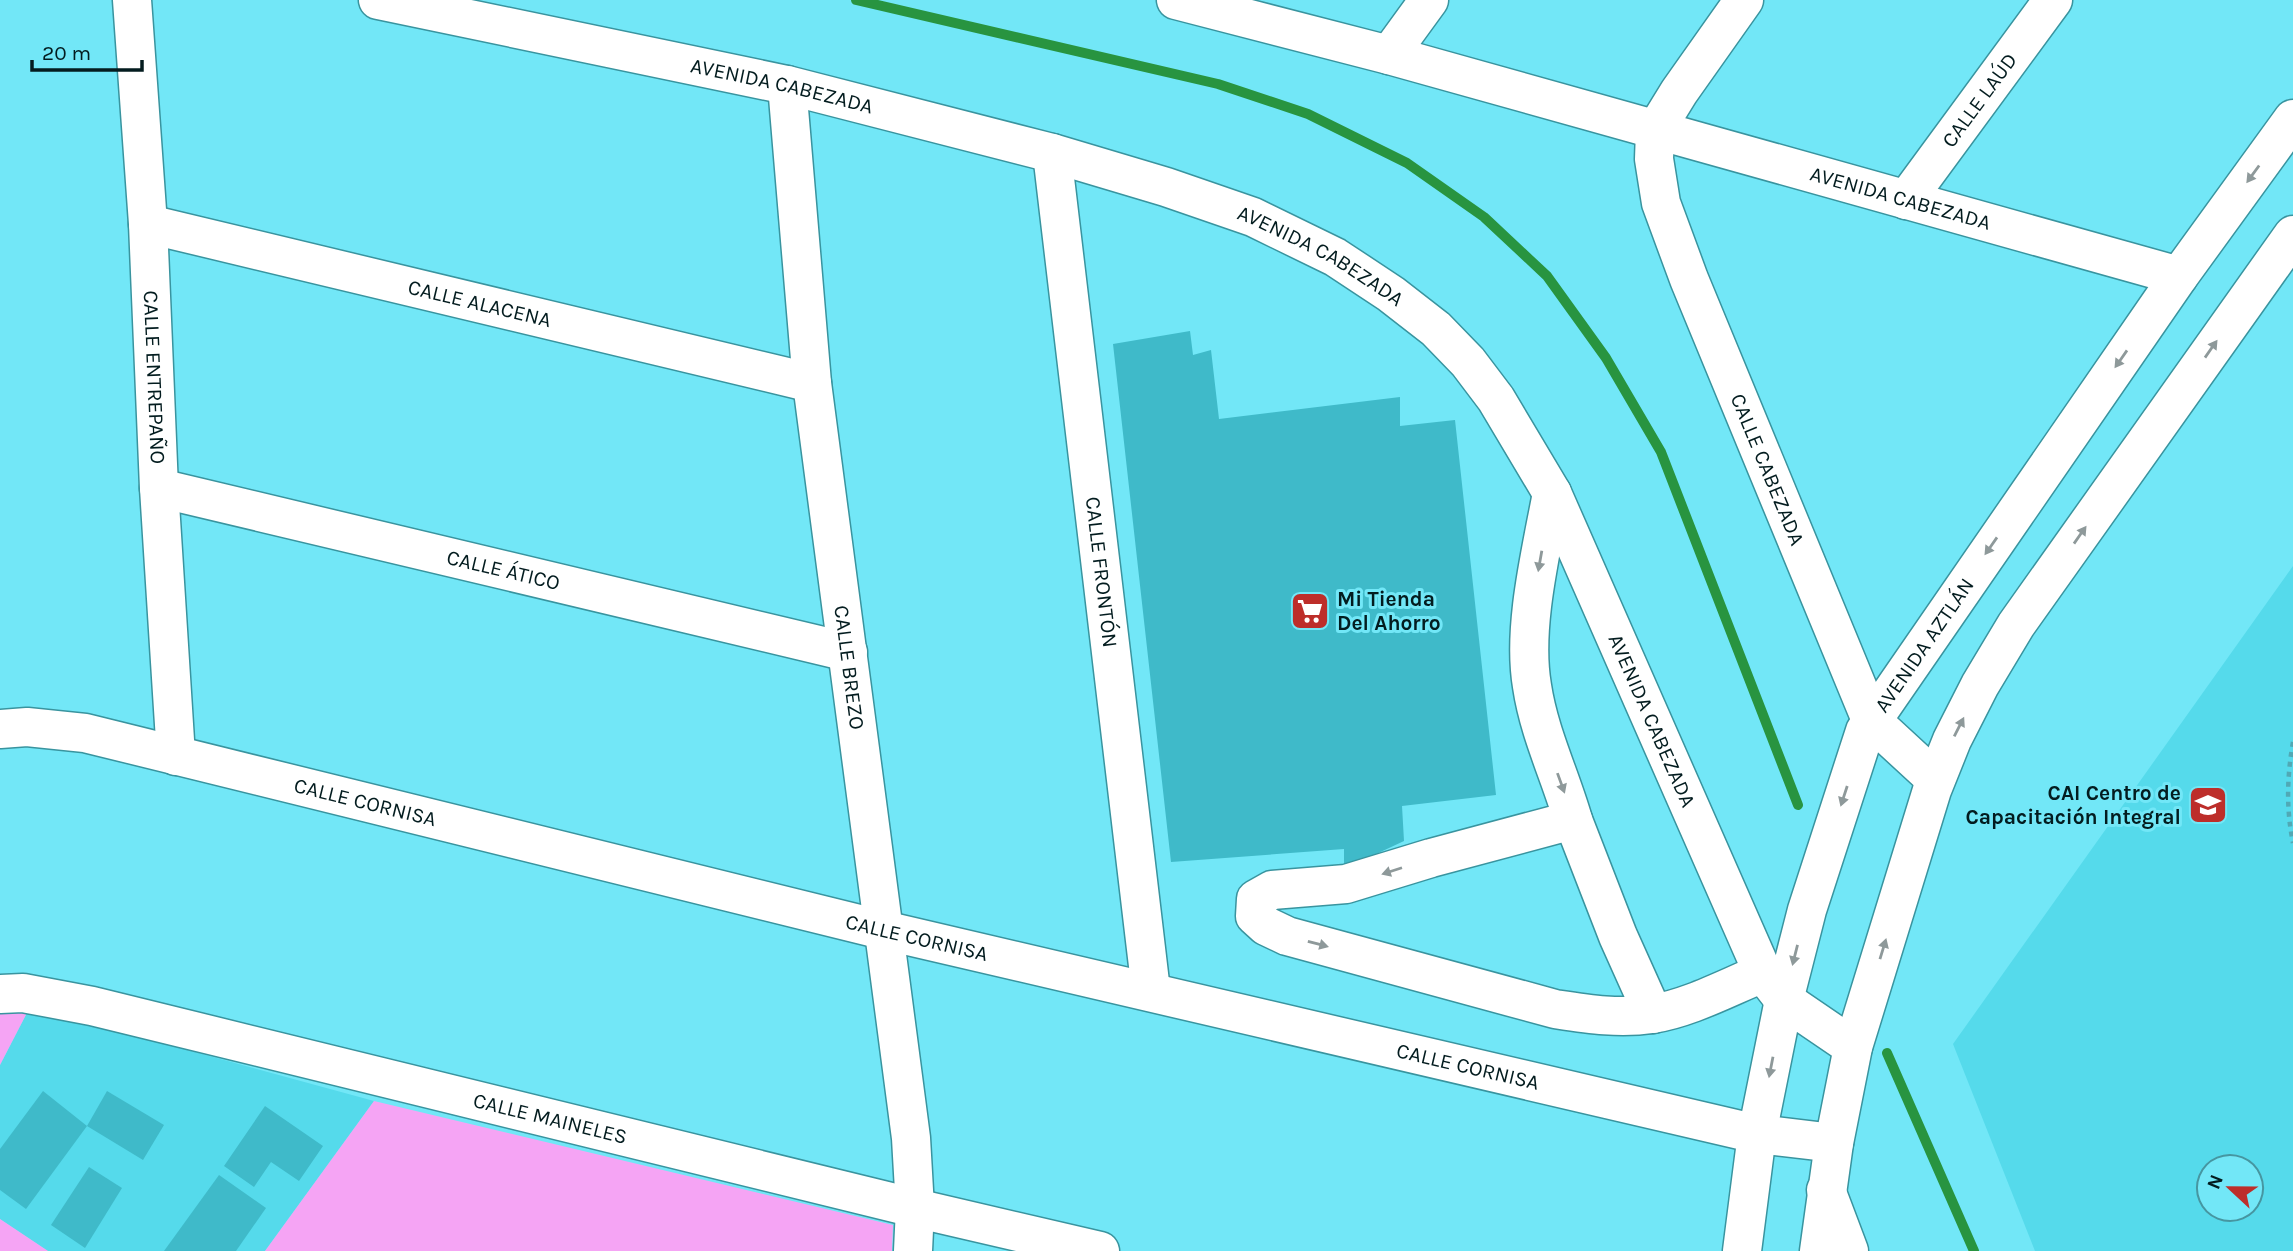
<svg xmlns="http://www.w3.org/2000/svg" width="2293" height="1251" font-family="Karla,sans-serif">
<rect width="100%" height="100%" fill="#72e7f7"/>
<g fill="#55daeb" fill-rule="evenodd">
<path d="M 2293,566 L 2293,1251 L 2035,1251 L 1953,1044 ZM 2251,1167 L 2251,1209 L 2209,1209 L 2209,1167 Z"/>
<polygon points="30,1007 374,1101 265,1251 48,1251 0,1219 0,1065"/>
</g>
<g fill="#f5a4f4">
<polygon points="30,1007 0,1065 0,1012"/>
<polygon points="374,1101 893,1225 892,1251 265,1251"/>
<polygon points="0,1219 48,1251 0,1251"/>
</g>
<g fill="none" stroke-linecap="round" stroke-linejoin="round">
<g stroke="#289440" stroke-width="10">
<polyline points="856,0 1218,84 1308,114 1407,163 1484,217 1547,276 1606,358 1661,452 1798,805"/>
<polyline points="1887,1053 1974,1251"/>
</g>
</g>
<g fill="#3fbac9">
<polygon points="1190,331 1193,355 1211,350 1219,419 1400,397 1400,426 1455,420 1496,795 1402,806 1404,841 1344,869 1344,849 1171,862 1113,344"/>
<polygon points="43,1091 87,1126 26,1209 0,1190 0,1149"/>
<polygon points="107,1091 164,1125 143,1160 87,1126"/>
<polygon points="265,1106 323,1146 299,1181 271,1162 254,1187 224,1166"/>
<polygon points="89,1167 122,1188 85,1248 51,1225"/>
<polygon points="219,1175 266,1208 236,1251 164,1251"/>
</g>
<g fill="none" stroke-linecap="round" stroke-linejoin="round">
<g stroke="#39949f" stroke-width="41">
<g id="minor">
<path id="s1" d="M 132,0 L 148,224 L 159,488 L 176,756"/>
<path id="s2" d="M 1176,0 L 1389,55 L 2179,276"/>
<path id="s3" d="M 1744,0 L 1679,92 L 1655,131 L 1654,159 L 1661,203 L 1689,279 L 1871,720 L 1935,779"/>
<polyline points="1389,55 1429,0"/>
<path id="s4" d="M 787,85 L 812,383 L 911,1138 L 915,1208 L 913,1251"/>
<path id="s5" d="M 1052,153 L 1151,991"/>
<path id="s6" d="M 1906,200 L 2053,0"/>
<path id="s7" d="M 148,224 L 812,383"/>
<path id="s8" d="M 159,488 L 848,652"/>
<path d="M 1552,493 C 1541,552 1522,628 1532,686 C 1539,733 1560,775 1573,820 L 1431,858 L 1346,884 L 1272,890 L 1256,899 L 1255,916 L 1266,926 L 1287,936 L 1555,1009 C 1588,1014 1619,1019 1652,1014 C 1690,1008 1728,987 1763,973"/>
<path id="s9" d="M 0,729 L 27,727 L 85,733 L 883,930 L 1757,1134 L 1834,1143"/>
<polyline points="1573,820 1618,936 1653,1014"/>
<path id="s10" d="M 0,994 L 23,993 L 92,1006 L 915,1208 L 1100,1251"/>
<polyline points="1826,1190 1849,1251"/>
</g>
</g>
<g stroke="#39949f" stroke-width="41">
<g id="major">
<path id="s11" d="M 378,0 L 787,85 L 1052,153 L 1166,187 L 1253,217 L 1335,257 L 1391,294 L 1436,329 L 1468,362 L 1496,399 L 1552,493 L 1763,973 L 1784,1000 L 1853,1047"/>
<path id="s12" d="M 1742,1251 L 1757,1134 L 1784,1000 L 1807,910 L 1865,731 L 2179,276 L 2293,119"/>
<polyline points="1819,1251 1834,1143 1853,1047 1932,790 1952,740 1980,685 2016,625 2293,235"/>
</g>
</g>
<path stroke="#50a9b5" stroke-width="4.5" stroke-dasharray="5 5" stroke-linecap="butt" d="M 2293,742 C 2287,776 2286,809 2293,843"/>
<use href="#minor" stroke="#fff" stroke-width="38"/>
<use href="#major" stroke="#fff" stroke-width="38"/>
</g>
<defs><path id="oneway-solid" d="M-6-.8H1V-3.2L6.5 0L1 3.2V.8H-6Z" transform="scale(1.75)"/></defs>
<g fill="#8e999a">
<use href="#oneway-solid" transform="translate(2253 174) rotate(126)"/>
<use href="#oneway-solid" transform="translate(2211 349) rotate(-55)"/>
<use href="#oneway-solid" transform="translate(2121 359) rotate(125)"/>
<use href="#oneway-solid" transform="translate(2080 535) rotate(-55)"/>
<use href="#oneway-solid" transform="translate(1991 546) rotate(125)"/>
<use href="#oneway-solid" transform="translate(1540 561) rotate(100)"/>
<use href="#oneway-solid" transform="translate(1959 727) rotate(-63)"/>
<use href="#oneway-solid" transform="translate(1561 783) rotate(70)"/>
<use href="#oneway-solid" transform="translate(1844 796) rotate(108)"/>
<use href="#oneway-solid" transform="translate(1392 871) rotate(162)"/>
<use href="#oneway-solid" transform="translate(1318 944) rotate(15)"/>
<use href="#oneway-solid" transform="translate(1883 949) rotate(-73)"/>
<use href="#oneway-solid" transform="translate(1795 955) rotate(104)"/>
<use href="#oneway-solid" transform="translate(1771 1067) rotate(101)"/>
</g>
<defs>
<g id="supermarket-square" transform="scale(2.0125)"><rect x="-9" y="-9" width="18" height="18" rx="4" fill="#bd2e2a" stroke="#72e7f7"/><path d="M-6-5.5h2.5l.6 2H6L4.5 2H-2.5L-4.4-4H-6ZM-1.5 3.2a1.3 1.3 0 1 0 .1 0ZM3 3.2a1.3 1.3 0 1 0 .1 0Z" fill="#fff"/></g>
<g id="school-square" transform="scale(2.0125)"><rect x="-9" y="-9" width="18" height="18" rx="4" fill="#bd2e2a" stroke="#72e7f7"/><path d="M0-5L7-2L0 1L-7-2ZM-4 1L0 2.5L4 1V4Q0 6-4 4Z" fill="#fff"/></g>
</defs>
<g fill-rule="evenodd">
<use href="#supermarket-square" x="1310" y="611"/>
<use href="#school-square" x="2208" y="805"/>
</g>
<g text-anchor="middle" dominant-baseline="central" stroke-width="6" stroke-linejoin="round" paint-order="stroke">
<g font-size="21" fill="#031c1f" stroke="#72e7f7">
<text stroke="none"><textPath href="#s11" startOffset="413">AVENIDA CABEZADA</textPath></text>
<text stroke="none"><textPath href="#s6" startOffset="124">CALLE LAÚD</textPath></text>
<text stroke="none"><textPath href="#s2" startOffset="751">AVENIDA CABEZADA</textPath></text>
<text stroke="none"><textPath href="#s11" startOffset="980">AVENIDA CABEZADA</textPath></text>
<text stroke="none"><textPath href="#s7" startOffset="341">CALLE ALACENA</textPath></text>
<text stroke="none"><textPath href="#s1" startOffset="378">CALLE ENTREPAÑO</textPath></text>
<text stroke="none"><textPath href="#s3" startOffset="518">CALLE CABEZADA</textPath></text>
<text stroke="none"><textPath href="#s8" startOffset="354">CALLE ÁTICO</textPath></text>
<text stroke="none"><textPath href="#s5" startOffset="422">CALLE FRONTÓN</textPath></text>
<text stroke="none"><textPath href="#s12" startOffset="640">AVENIDA AZTLÁN</textPath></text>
<text stroke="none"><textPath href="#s4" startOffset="586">CALLE BREZO</textPath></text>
<text stroke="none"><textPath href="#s11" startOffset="1568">AVENIDA CABEZADA</textPath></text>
<text stroke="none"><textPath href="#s9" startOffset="374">CALLE CORNISA</textPath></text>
<text stroke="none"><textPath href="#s9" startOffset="942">CALLE CORNISA</textPath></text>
<text stroke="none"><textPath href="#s9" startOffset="1508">CALLE CORNISA</textPath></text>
<text stroke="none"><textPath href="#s10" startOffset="565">CALLE MAINELES</textPath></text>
</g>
<g font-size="21" font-weight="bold" fill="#031c1f" stroke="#72e7f7" text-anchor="start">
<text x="1337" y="599">Mi Tienda<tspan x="1337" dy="24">Del Ahorro</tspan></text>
<text x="2181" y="793" text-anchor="end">CAI Centro de<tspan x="2181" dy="24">Capacitación Integral</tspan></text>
</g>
</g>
<g transform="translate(2230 1188) rotate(292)"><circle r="33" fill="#72e7f7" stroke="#4696a1" stroke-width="2"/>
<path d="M0-5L12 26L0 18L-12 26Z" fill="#bd2e2a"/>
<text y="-10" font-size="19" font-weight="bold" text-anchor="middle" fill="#031c1f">N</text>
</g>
<path d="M32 60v10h110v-10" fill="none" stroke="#031c1f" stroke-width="3.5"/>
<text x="42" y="60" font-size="21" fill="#031c1f" stroke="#72e7f7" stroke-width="5" paint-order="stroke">20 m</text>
</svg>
